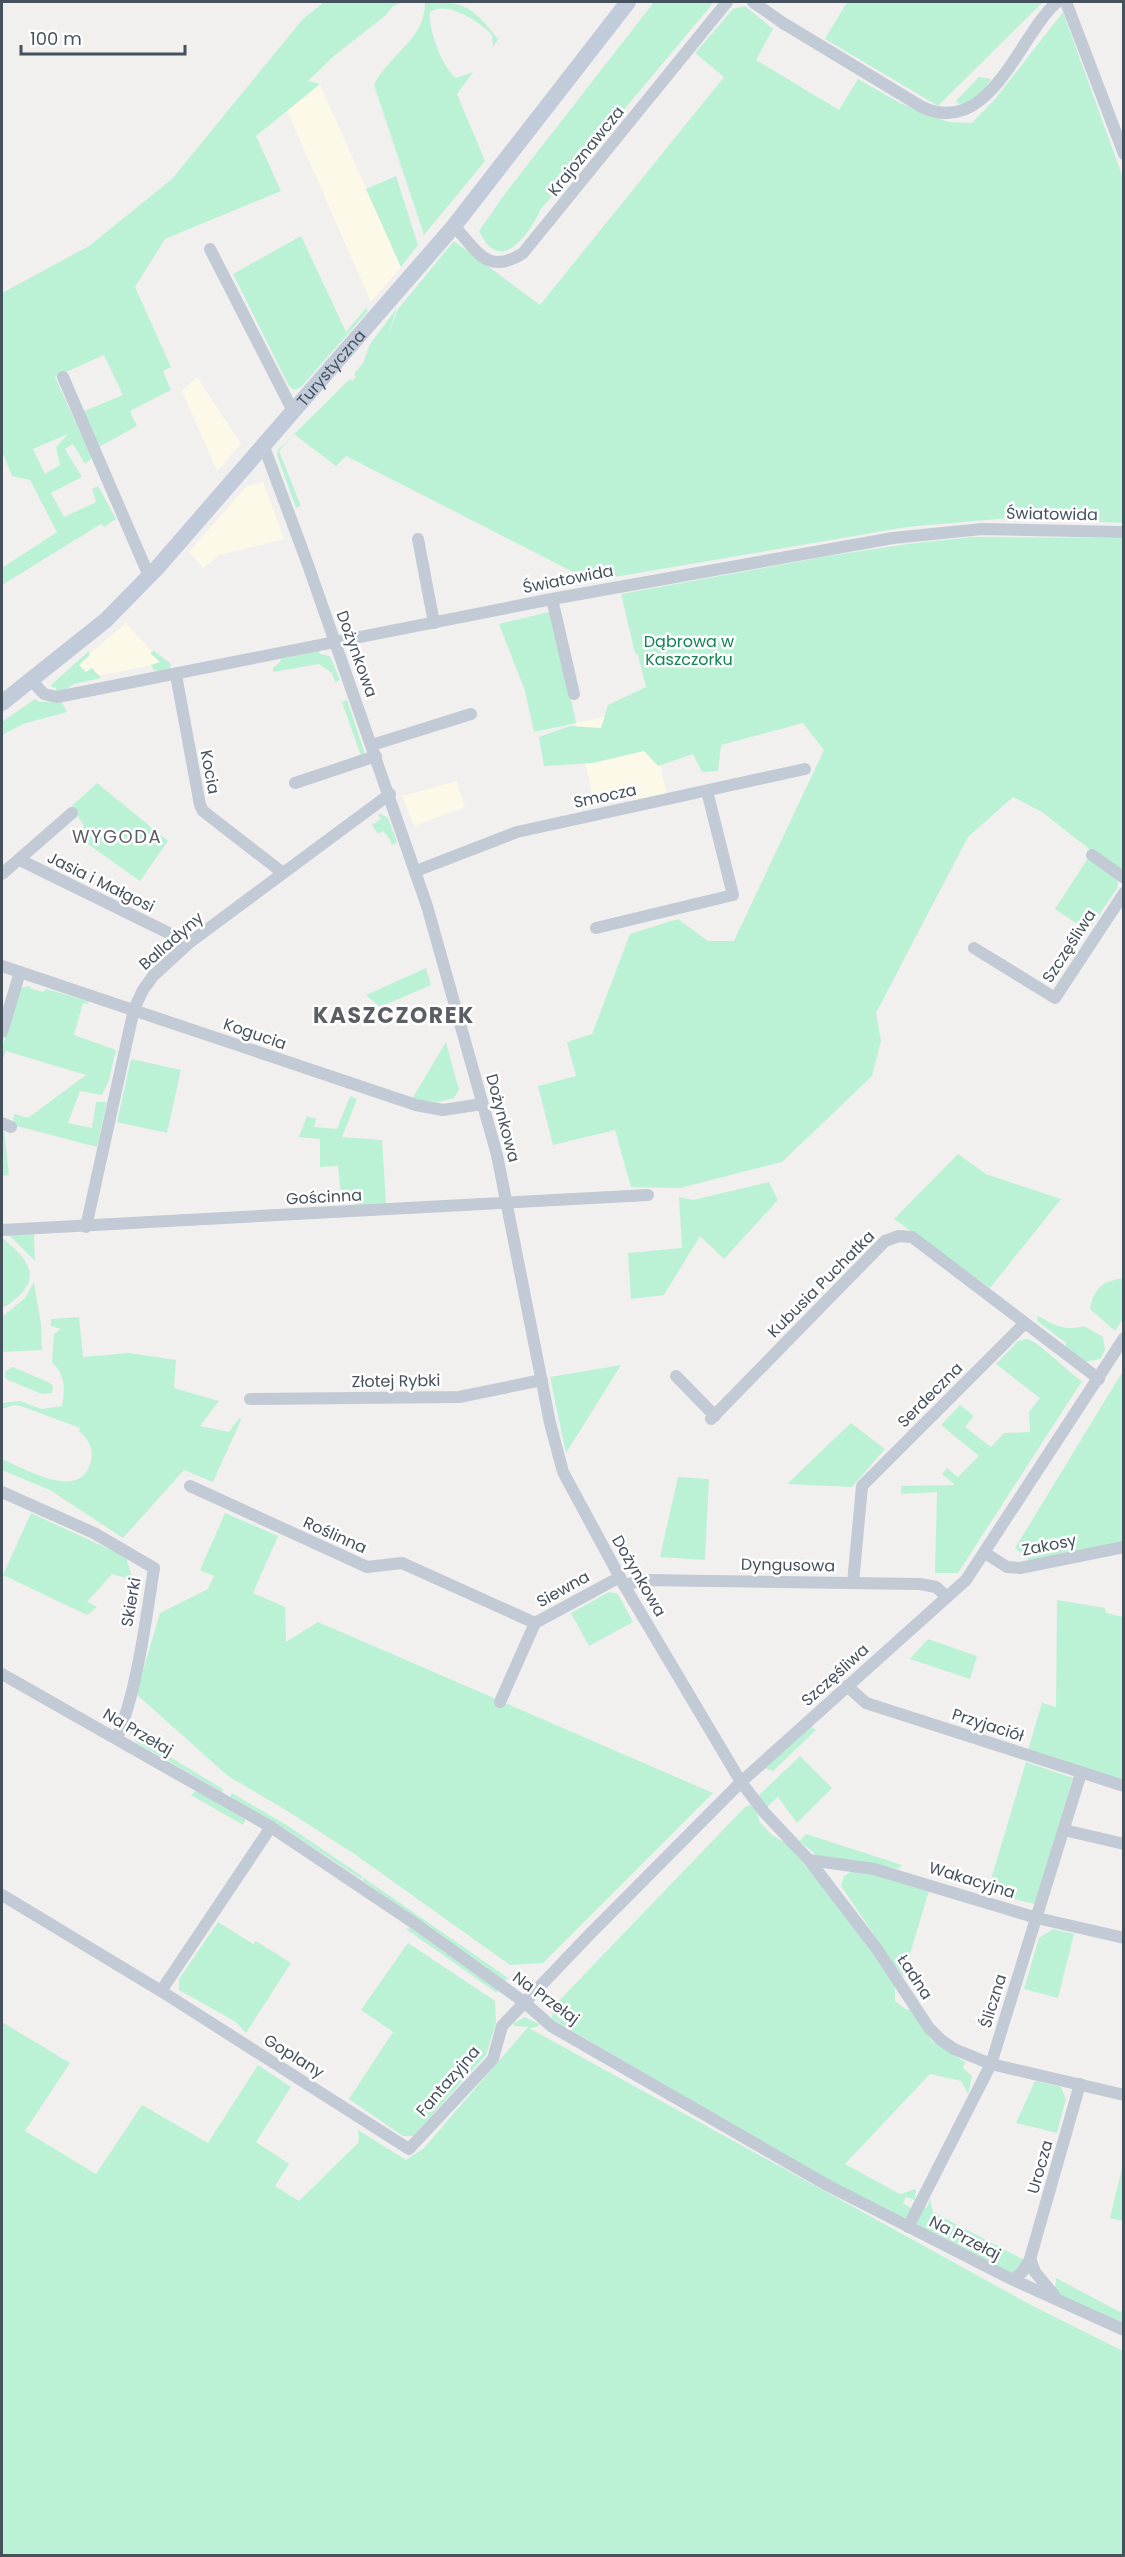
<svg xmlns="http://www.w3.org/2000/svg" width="1125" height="2557" font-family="Poppins,sans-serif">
<rect width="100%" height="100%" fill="#f2efef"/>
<g fill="#fdf9e8">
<polygon points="320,84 401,267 371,302 287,111"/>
<polygon points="197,377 241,444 217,471 182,391"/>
<polygon points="263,482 284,539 219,555 203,568 189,552 247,486"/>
<polygon points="126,623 162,663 52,685"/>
<polygon points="647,707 667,794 631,802 629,794 594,802 576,723"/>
<polygon points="457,781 465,807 414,826 402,796"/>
</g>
<g fill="#bbf2d5" fill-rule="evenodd">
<path d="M 324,2 L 403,2 L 392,7 L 386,15 L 335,55 L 308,81 L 320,84 L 256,136 L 281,191 L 165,239 L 135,287 L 171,367 L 163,371 L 171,390 L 130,411 L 137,426 L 99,447 L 82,412 L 123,395 L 104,355 L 55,377 L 92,458 L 85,464 L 73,444 L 65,449 L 82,477 L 51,493 L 64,517 L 96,502 L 92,489 L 98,486 L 116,519 L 104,527 L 101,524 L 2,585 L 2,568 L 57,532 L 30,480 L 12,476 L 2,451 L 2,293 L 89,246 L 172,179 L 302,20 ZM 68,434 L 56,447 L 60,465 L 45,474 L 33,449 Z"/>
<path d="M 425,2 C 467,1 473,8 498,39 L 493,47 L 492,35 C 480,22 447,0 430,12 C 428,28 442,68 456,78 L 473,72 L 457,94 L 485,161 L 424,235 L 374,85 C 390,53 425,40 425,2 Z"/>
<path d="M 654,2 L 714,2 L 541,209 C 533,225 512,264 490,247 C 486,244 482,236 479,231 L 507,191 Z"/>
<polygon points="847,2 1043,2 938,106 825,39"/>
<polygon points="745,6 773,29 756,60 839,110 858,79 900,103 948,122 972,123 995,99 1063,12 1123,178 1123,523 1009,518 907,527 591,581 346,456 336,466 294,434 279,451 301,506 296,508 277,455 278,450 350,379 352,381 356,377 354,374 363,363 370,344 397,308 386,341 398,309 454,241 540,305 724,77 695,53 733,9"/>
<polygon points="979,77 991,79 984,90 962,106 956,101"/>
<polygon points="396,176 418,245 401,267 366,189"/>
<polygon points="301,236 346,332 366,308 368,311 301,387 294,390 289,386 233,274"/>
<polygon points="973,537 1123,538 1123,872 1102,859 1042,812 1013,797 968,837 876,1013 881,1041 872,1076 782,1162 680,1188 631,1187 615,1130 553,1145 538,1086 576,1076 567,1042 592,1034 630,934 678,919 708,941 734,941 824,750 803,723 721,745 718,771 702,772 693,754 658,766 644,751 593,763 544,766 539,737 570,726 601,728 608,705 646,687 638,655 635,653 621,594 829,556 907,544"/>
<polygon points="553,611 576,723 534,732 525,691 499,624"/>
<polygon points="89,651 89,656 79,665 86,672 92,668 101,678 74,684 65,690 56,691 56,687 53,688 51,685"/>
<polygon points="154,651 171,664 170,669 159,672 154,670 151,665 160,662 150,653"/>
<polygon points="319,651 320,654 330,656 340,680 335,682 332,673 319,664 273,672 273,668 280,662 281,659"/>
<polygon points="35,699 40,702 61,701 67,712 23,724 2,735 2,722"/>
<polygon points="347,700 365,754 361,756 342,702"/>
<polygon points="97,783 168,841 140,881 78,837 84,826 72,806"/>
<polygon points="381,814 388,818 397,842 392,845 389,838 383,831 378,834 372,825 381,819 378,815"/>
<polygon points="1088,858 1117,879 1118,887 1088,931 1055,909"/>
<polygon points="426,968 431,985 380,1007 366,995"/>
<polygon points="29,986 32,989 43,992 46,989 89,1001 88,1004 83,1003 74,1035 116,1050 109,1080 102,1095 80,1091 68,1123 92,1128 96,1102 107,1102 97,1147 13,1125 14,1114 28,1118 86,1075 6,1051 2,1062 2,1048 20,988"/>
<polygon points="446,1042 459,1090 454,1098 437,1102 412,1099"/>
<polygon points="131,1059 181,1070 167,1133 117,1122"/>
<polygon points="350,1096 357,1099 342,1137 382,1140 386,1203 355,1205 354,1202 342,1202 338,1166 320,1167 320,1139 299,1137 307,1116 316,1119 314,1127 337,1129"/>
<polygon points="4,1129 9,1175 2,1176 2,1130"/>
<polygon points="958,1154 986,1174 1061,1199 990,1288 894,1219"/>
<polygon points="769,1182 778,1200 724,1259 700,1236 664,1295 631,1299 628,1253 682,1248 679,1197 693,1200"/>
<polygon points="8,1234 34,1234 35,1261"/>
<path d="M 2,1238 C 22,1254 44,1273 18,1297 C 12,1301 9,1306 2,1307 Z"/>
<path d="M 1123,1278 L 1123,1319 L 1115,1331 L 1090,1309 C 1093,1288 1104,1281 1123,1278 Z"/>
<polygon points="34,1282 41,1324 42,1350 2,1352 2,1317 25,1298"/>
<path d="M 1038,1316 C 1055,1326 1065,1331 1084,1326 L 1103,1337 L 1105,1350 L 1100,1359 L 1085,1362 L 1066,1349 L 1066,1343 L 1037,1321 Z"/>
<path d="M 79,1317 L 83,1357 L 129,1353 L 176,1360 L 174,1388 L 219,1401 L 200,1426 L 229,1432 L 239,1418 L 241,1420 L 213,1482 L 184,1470 L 123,1538 L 50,1490 L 2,1470 L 2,1459 C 24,1468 83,1504 91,1460 C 94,1448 88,1439 79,1431 L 80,1428 L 21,1406 L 14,1405 L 2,1409 L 2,1403 L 20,1401 L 41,1409 L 62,1406 C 65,1387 66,1377 52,1362 L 54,1334 L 61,1329 L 51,1326 L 51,1319 Z"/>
<path d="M 1027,1339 C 1038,1341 1068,1372 1082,1381 L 958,1573 L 935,1573 L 937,1492 L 901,1494 L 901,1486 L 955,1485 L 942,1474 L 947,1468 L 958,1477 L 979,1456 L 941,1425 L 960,1405 L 974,1416 L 965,1427 L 991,1447 L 1004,1433 L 1030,1432 L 1029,1412 L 1040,1398 L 996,1364 L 1018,1341 Z"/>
<polygon points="621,1365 566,1453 550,1377"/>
<polygon points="13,1367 50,1383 53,1387 52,1393 42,1394 8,1380 5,1377 5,1371"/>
<polygon points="1123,1371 1123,1542 1030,1561 1015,1548"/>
<polygon points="851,1423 885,1449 852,1487 787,1484"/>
<polygon points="678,1477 709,1479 705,1560 660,1557"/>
<polygon points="31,1513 126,1557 133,1580 112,1574 87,1602 97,1607 87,1615 3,1575"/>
<polygon points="225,1513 278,1536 253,1593 285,1607 286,1642 318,1622 713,1793 543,1963 510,1965 356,1855 289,1812 228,1776 136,1694 160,1613 208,1589 214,1576 200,1570"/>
<polygon points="609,1592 618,1594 633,1622 589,1646 571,1613"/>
<polygon points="1057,1600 1105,1608 1106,1613 1123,1617 1123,1781 1028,1750 1042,1703 1056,1707"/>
<polygon points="928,1639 977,1656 970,1679 910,1659"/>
<polygon points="810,1726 816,1730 773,1771 765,1768"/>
<polygon points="130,1733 223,1789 222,1792 137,1743"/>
<polygon points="800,1756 832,1788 797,1823 778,1797 767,1807 758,1796"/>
<polygon points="1026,1762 1073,1778 1035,1904 987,1893"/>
<polygon points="196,1791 245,1819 245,1821 243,1825 191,1795"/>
<polygon points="232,1793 288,1826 362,1876 361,1879 285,1829 230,1797"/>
<polygon points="751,1805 757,1812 759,1821 772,1835 787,1844 829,1894 888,1972 895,1988 895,2001 905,2009 911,2010 932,2041 965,2062 963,2068 972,2076 968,2094 961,2081 930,2074 845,2164 900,2194 916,2189 915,2200 906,2197 903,2203 911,2208 906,2217 902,2219 831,2182 552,2019 553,2007 745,1807"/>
<polygon points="806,1834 902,1865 898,1869 816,1855 800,1841"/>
<polygon points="857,1868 929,1891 903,1977 841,1886 844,1876"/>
<polygon points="364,1878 508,1978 505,1981 362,1880"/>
<polygon points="218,1922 253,1944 256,1941 291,1963 246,2033 236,2022 179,1990 179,1979"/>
<polygon points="411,1928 498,1990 497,1993 406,1929"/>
<polygon points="1053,1929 1074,1934 1058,1998 1024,1989 1039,1938"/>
<polygon points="408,1943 495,2001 496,2023 486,2055 413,2136 403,2136 349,2099 393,2032 361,2010"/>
<polygon points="525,2017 539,2024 537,2027 529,2028 1031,2305 1123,2351 1123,2555 2,2555 2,2022 70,2063 25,2131 96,2174 142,2105 208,2143 258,2065 291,2087 256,2142 289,2164 275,2186 299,2201 359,2142 358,2130 406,2160 423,2149 528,2027 515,2026 512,2024"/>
<polygon points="1035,2081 1061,2087 1066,2099 1057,2133 1016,2123"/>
<polygon points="1123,2164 1123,2221 1110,2218"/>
<polygon points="930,2199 933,2212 1024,2260 1016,2273 1009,2273 918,2227 916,2221 923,2208 927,2207"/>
<polygon points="1056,2278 1120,2312 1123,2310 1123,2325 1060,2296 1055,2290"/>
</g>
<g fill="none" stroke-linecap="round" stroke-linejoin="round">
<g stroke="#c2cad5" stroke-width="12">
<path d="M 753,2 L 783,23 L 922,107 C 990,139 1019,35 1057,2"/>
<polyline points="1066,2 1124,154"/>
<path d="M 454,226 C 476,249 487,277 523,253 L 727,2"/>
<polyline points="210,249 293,411"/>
<polyline points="63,377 149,576"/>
<polyline points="263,444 307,562 427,906 497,1155 550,1423 563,1472 624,1585 741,1782 764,1812 809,1860 877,1949 929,2028 941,2040 954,2049 991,2064 1124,2095"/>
<polyline points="418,539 434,623"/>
<polyline points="552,599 574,694"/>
<polyline points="176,675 200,805 203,811 283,873"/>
<polyline points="31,680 44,694 57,697 552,599 893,538 982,529 1124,532"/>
<polyline points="372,745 471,714"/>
<polyline points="295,783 376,756"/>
<polyline points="1092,855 1124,878"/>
<polyline points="20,860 189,943"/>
<polyline points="416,871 517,832 805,769"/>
<polyline points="2,874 72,813"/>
<polyline points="596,928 733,895 707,791"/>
<polyline points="974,948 1055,998 1124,893"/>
<polyline points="2,966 416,1105 443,1110 482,1104"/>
<polyline points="2,1032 20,972"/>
<polyline points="2,1123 11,1127"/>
<polyline points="86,1227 134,1009 143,990 153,976 189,943 390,794"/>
<polyline points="2,1230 648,1195"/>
<polyline points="676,1376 715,1416"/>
<polyline points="250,1399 459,1397 542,1380"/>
<polyline points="711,1419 885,1241 899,1236 912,1237 1099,1379"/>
<polyline points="190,1486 367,1567 402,1563 535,1623"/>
<path d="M 2,1492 L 94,1533 L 154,1568 C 146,1619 137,1691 117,1738"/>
<polyline points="985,1553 1007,1567 1020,1568 1124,1547"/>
<polyline points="853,1583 862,1486 1024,1324"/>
<polyline points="624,1585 645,1580 920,1584 936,1587 947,1597"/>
<polyline points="2,1674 271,1827 417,1925 524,2002 551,2026 827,2185 1007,2277 1124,2330"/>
<polyline points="847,1686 866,1703 1124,1786"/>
<polyline points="500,1702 535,1623 620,1577"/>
<polyline points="1064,1830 1124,1844"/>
<polyline points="809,1860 874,1869 1037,1918 1124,1938"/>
<polyline points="2,1895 161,1991 409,2149 493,2059 502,2026 589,1935 741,1782 966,1580 1124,1338"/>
<polyline points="161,1991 271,1827"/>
<polyline points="908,2227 991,2064 1081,1773"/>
<polyline points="1030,2259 1035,2272 1054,2295"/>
<polyline points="1014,2279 1023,2271 1030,2259 1080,2084"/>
</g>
<path stroke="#c1cbd9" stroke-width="16" id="s1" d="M 2,703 L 106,620 L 157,568 L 454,226 L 628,2"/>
</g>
<g text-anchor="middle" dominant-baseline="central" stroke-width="5" stroke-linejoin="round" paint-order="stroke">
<g font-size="16" fill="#46515e" stroke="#fff">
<text transform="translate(586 151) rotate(-51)">Krajoznawcza</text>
<text stroke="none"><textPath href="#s1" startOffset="471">Turystyczna</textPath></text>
<text transform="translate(1052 514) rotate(1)">Światowida</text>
<text transform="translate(568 579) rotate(-11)">Światowida</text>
<text transform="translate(357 654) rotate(70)">Dożynkowa</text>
<text transform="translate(210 772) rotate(79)">Kocia</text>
<text transform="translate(605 796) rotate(-12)">Smocza</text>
<text transform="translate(101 882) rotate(26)">Jasia i Małgosi</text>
<text transform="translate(171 941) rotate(-41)">Balladyny</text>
<text transform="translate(1069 946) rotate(-57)">Szczęśliwa</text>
<text transform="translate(255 1034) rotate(19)">Kogucia</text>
<text transform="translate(503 1118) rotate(75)">Dożynkowa</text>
<text transform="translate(324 1197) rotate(-3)">Gościnna</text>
<text transform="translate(821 1284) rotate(-45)">Kubusia Puchatka</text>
<text transform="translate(396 1381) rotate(-1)">Złotej Rybki</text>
<text transform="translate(930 1395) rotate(-45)">Serdeczna</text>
<text transform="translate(335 1535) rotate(24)">Roślinna</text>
<text transform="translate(1049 1545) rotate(-11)">Zakosy</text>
<text transform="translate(788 1565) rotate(1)">Dyngusowa</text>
<text transform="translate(639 1576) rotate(60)">Dożynkowa</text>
<text transform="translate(563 1589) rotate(-29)">Siewna</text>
<text transform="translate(131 1602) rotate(-80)">Skierki</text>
<text transform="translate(835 1675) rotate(-42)">Szczęśliwa</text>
<text transform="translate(988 1725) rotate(18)">Przyjaciół</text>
<text transform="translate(138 1732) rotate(30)">Na Przełaj</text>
<text transform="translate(972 1880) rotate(17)">Wakacyjna</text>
<text transform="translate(915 1977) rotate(57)">Ładna</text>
<text transform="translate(546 1998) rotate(36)">Na Przełaj</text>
<text transform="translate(993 2001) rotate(-73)">Śliczna</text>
<text transform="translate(294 2056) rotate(32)">Goplany</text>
<text transform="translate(448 2081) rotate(-49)">Fantazyjna</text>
<text transform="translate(1040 2167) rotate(-74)">Urocza</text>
<text transform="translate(965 2238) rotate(27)">Na Przełaj</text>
</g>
<g font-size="16" fill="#118555" stroke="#fff">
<text x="689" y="641">Dąbrowa w<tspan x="689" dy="18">Kaszczorku</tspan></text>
</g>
<g font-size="18" letter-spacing="1.5" fill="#5b5f65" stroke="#fff">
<text x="117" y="836">WYGODA</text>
</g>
<g font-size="22" font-weight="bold" letter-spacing="1.5" fill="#5b5f65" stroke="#fff">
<text x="394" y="1015">KASZCZOREK</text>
</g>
</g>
<rect width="1125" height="2557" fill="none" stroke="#46515e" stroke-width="6"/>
<path d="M21 45v9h164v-9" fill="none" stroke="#46515e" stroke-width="3"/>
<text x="30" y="45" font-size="18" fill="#46515e" stroke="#ffffff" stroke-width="4.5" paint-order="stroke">100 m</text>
</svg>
